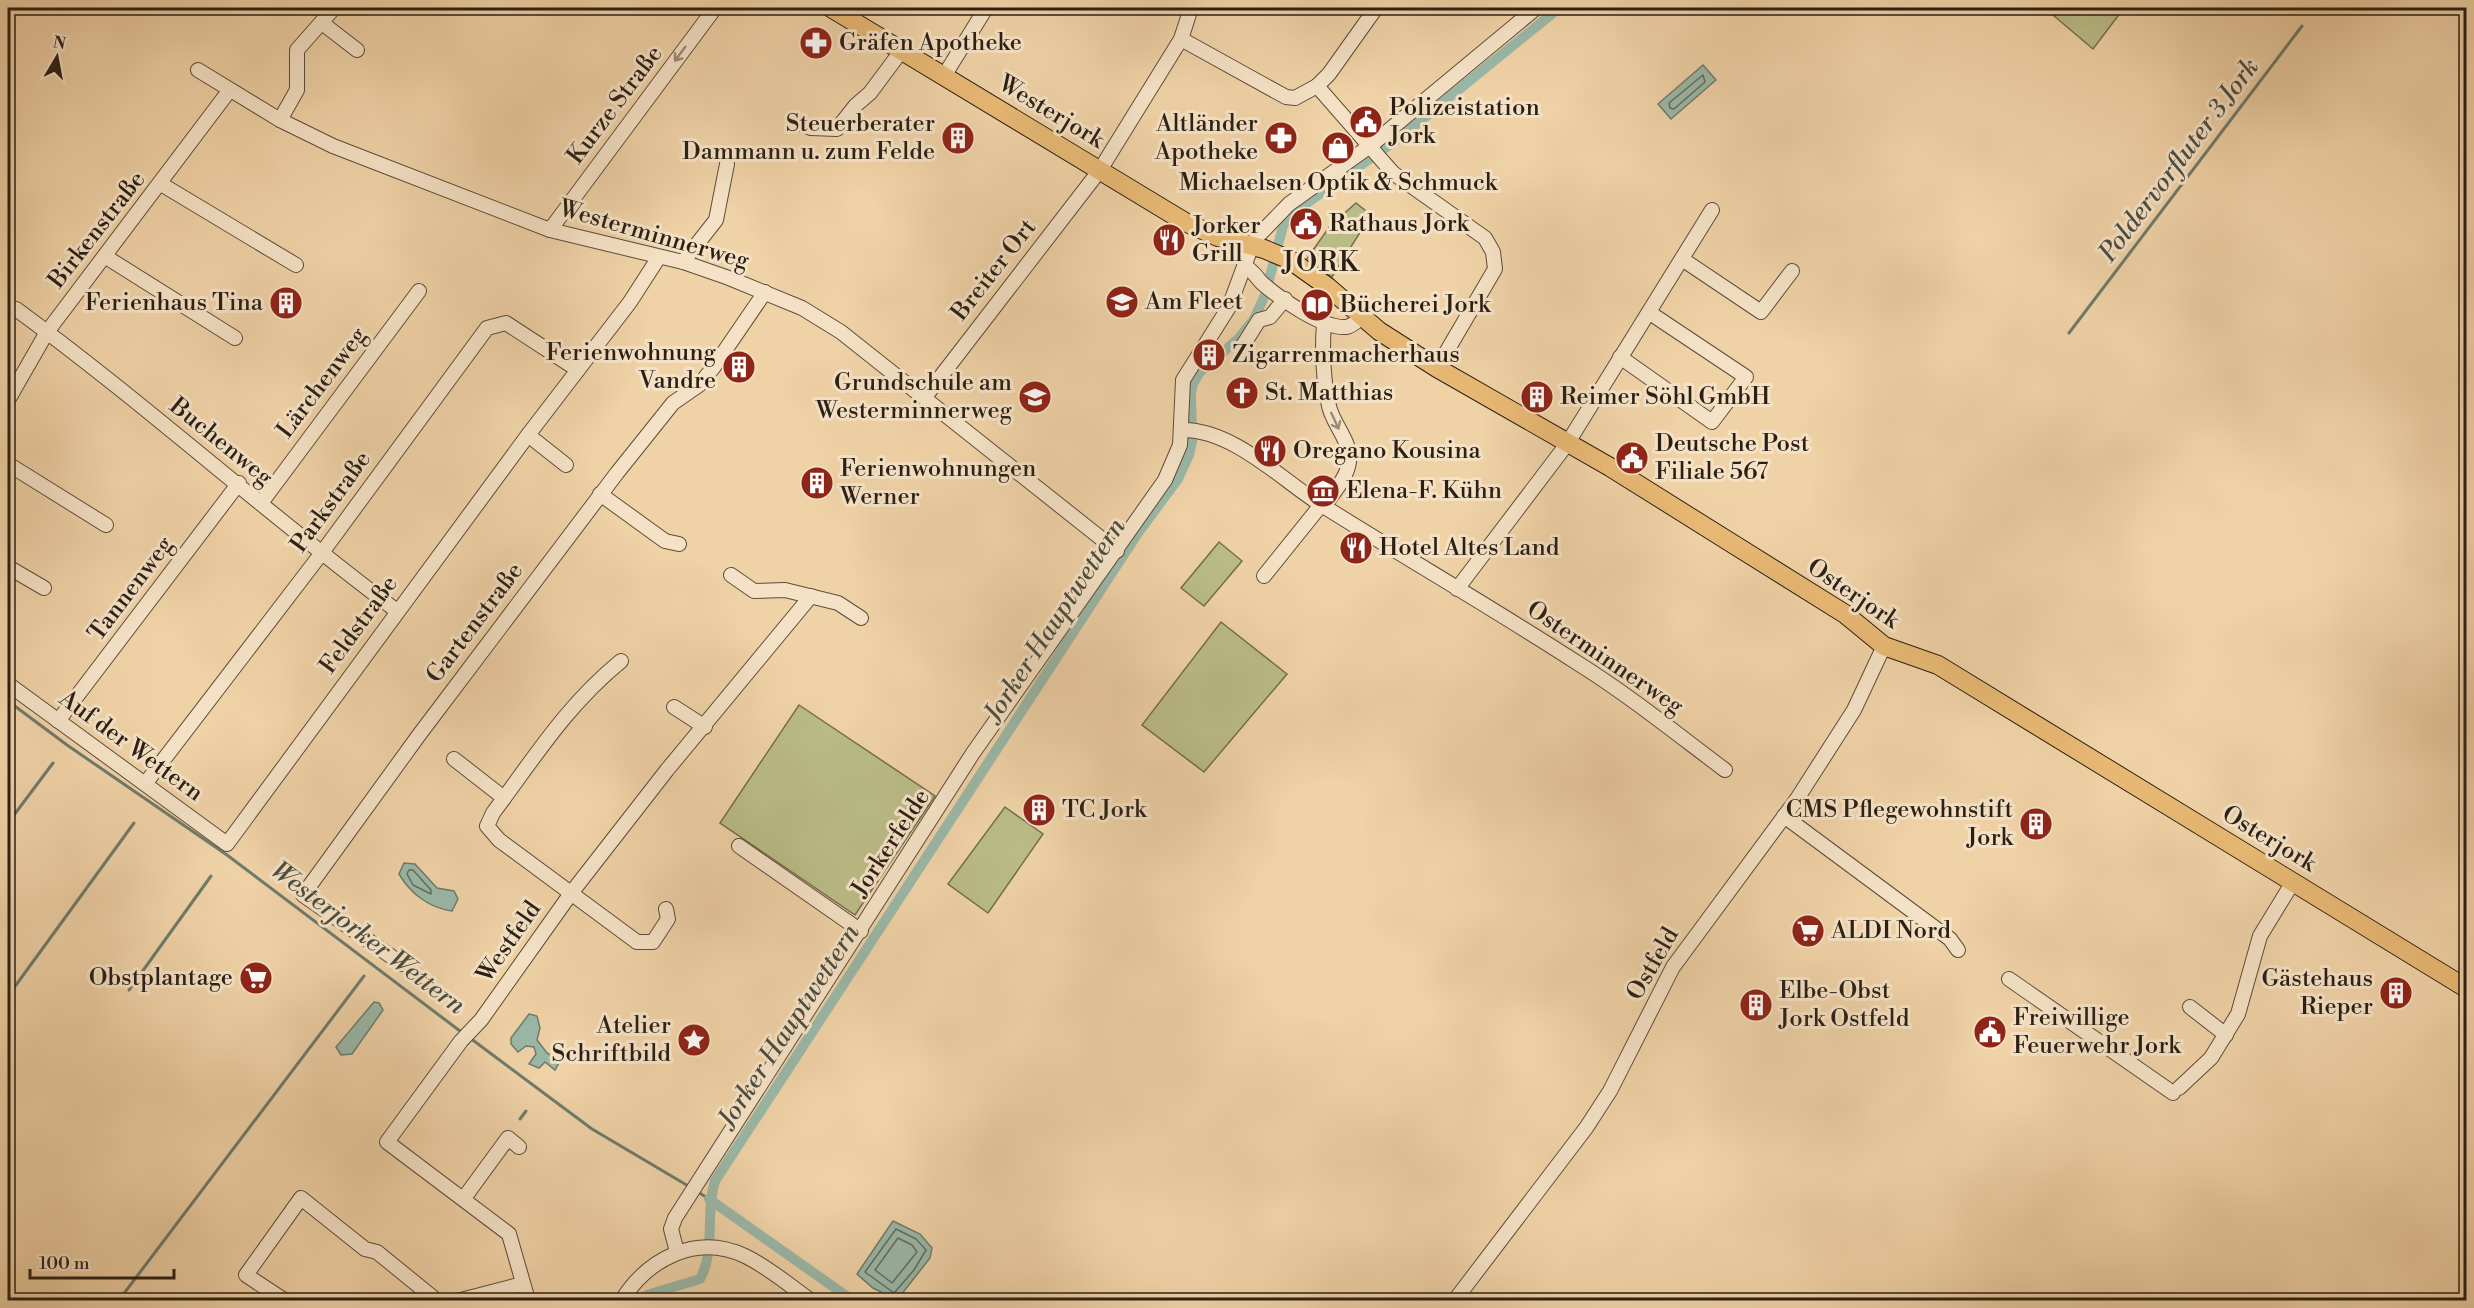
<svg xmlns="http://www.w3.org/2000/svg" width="2474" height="1308" font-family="'Libre Bodoni',serif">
<rect width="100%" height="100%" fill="#f0d2a7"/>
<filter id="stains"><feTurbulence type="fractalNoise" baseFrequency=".00333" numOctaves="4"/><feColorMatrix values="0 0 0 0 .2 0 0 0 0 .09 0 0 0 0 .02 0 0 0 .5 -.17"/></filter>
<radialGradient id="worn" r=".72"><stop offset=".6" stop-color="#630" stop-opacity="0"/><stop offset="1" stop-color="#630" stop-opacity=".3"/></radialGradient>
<g fill="#babc87" stroke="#726e4e" stroke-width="1.5">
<polygon points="2060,8 2124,8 2093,49 2053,15"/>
<polygon points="1356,203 1371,215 1332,277 1306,260 1330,226"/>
<polygon points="1219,542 1242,561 1204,606 1181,588"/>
<polygon points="1221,622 1287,674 1204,772 1142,725"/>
<polygon points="799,705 935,796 855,915 720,823"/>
<polygon points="1005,807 1043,834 988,913 948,884"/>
</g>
<g fill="#9ab8a8" stroke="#6e7b6d" stroke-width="1.5">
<polygon points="1703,65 1716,80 1671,119 1658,104"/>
<path d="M 404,863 L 415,864 L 437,888 L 454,891 L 458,899 L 452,911 C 429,908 410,893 399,874 Z"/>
<polygon points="374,1002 379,1003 383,1010 352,1054 341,1055 336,1047"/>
<polygon points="529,1014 537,1016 540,1028 537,1040 547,1053 560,1061 555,1070 545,1062 539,1068 529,1064 536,1054 534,1047 526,1046 518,1052 511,1044 511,1038"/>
<polygon points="893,1221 920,1234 932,1248 930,1258 897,1300 873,1288 857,1274"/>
</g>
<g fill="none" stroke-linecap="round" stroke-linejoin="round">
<g stroke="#626c5e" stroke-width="1.5">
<polygon points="1703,75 1705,82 1674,109 1670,108 1669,103"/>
<polygon points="409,870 413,870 431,890 431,894 413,885 407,874"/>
<polygon points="896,1229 916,1239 926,1250 914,1270 894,1293 865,1272"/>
<polygon points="898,1238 912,1245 917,1252 892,1283 875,1270"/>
</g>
<g stroke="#6e7b6d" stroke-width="3">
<polyline points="2069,333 2302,26"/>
<polyline points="8,701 67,745 227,855 464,1034"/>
<polyline points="8,823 53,763"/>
<polyline points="129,990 211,876"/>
<polyline points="8,996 134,823"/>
<polyline points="470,1038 592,1129 690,1187"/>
<polyline points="520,1119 526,1111"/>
<polyline points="698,1192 709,1199"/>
<polyline points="119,1300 364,976"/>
<polyline points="760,1300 763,1297"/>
</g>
<g stroke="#9ab8a8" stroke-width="10">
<polyline points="709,1199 852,1300"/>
<path d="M 638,1300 L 647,1295 L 700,1279 C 716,1250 705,1212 715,1181 L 1138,533 L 1178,479 L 1189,455 L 1192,442 L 1191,393 L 1193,384 L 1199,373 L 1238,339 L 1254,319 L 1265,295 L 1283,226 L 1290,215 L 1398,139 L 1559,8"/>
</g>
<g stroke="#5c4c39" stroke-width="16">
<g id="minor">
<polyline points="1376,8 1329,74 1317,86 1393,173 1485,238 1493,252 1495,269 1437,368"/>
<polyline points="322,23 357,50"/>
<polyline points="1181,39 1286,97 1295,98 1317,86"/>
<polyline points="198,70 280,120 333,146 550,230 683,262 729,278 802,308 841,332 1117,551"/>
<polyline points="944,76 986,8"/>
<polyline points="280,120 297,90 297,50 334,8"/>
<polyline points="796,122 811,128 837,129 856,105 870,93 902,50"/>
<polyline points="161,184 296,265"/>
<polyline points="550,230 715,8"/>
<polyline points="106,257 235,338"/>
<polyline points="1682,259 1761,312 1792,271"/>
<polyline points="683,262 716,220 727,164"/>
<path d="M 1245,267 C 1254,271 1256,277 1262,283 C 1279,298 1323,329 1346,327 C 1353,326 1357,321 1361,317"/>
<path d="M 16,309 C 147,405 267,514 397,611"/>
<path d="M 1324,323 C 1322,350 1323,379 1329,406 C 1333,425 1352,442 1349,462 C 1347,478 1333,493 1324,506"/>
<polyline points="1242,347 1259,320 1270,317 1285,299"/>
<polyline points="1620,357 1712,422 1746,377 1650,313"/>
<polyline points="925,397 1100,170 1181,39 1191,8"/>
<polyline points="8,400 47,332 229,91"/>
<path d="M 1182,430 C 1232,429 1281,479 1320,504 C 1406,558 1494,609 1579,664 C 1630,696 1677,734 1725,770"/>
<polyline points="528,435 566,465"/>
<polyline points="8,464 106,525"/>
<polyline points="600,494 665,541 679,544"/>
<polyline points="261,503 419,291"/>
<polyline points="8,567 44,588"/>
<polyline points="731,575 754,591 785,590 838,603 861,618"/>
<polyline points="1264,576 1321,505"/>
<polyline points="1457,589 1567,444 1712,210"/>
<path d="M 621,661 C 566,706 535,757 493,813 L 487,826 L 499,840 L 637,942 L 653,942 L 668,919 L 666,909"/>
<polyline points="8,684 227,844 528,435 630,302 659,257"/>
<polyline points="674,707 705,727"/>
<polyline points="58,721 239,483"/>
<polyline points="454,759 504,798"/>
<polyline points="145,784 321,554 487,328 506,323 578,370"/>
<polyline points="1784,816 1950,939 1958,950"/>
<polyline points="739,846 861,931"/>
<polyline points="402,964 303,895 419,735 617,473 673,403 699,385 713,368 765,292"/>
<polyline points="2009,979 2173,1093"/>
<polyline points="2190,1007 2226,1035"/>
<polyline points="2179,1088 2211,1058 2238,1014 2260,936 2293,882"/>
<polyline points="464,1198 508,1138 519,1147"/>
<polyline points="677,1252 671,1229 675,1218 973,753 1165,480 1180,445 1183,380 1229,307 1252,245 1259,235 1289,204 1370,146 1536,8"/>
<polyline points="284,1300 246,1275 301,1198 365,1249 377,1252 436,1300"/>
<polyline points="461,1300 522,1284"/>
<polyline points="528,1300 509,1234 387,1142 461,1041 481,1020 572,892 667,770 811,596"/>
<path d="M 622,1300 C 648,1259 696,1233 745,1256 C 768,1267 789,1285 810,1300"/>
<polyline points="1455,1300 1586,1128 1610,1091 1673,967 1797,799 1854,710 1884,646"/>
</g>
</g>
<g stroke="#2b1f14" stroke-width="20">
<polyline id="major" points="831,8 1185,222 1218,237 1264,249 1290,260 1328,287 1379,331 1437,368 1610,467 1733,544 1845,614 1884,646 1938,665 2466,988"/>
</g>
<use href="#minor" stroke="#f5e2c6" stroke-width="14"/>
<use href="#major" stroke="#e8b974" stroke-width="18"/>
</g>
<defs><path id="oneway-shaft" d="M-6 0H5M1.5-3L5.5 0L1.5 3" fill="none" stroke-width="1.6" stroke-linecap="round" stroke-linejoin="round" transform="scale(1.5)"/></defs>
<g stroke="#9a8a76">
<use href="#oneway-shaft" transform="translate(680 54) rotate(127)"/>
<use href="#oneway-shaft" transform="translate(1335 421) rotate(65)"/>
</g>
<defs>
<g id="pharmacy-disc" transform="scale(1.725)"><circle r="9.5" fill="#8f2418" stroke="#f5e2c6"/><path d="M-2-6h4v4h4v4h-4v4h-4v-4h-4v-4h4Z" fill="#fff"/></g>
<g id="civic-disc" transform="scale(1.725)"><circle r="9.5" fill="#8f2418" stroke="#f5e2c6"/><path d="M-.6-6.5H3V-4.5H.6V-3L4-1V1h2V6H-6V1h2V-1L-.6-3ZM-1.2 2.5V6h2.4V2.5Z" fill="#fff"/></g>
<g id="building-disc" transform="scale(1.725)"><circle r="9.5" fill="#8f2418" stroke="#f5e2c6"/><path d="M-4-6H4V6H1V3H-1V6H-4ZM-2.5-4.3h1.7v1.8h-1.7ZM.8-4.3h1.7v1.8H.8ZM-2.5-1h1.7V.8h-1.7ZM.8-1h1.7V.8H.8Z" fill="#fff"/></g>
<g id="shop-disc" transform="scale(1.725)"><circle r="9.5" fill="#8f2418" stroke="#f5e2c6"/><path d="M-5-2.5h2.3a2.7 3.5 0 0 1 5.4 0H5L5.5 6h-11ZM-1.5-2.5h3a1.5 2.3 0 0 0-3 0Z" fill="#fff"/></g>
<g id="restaurant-disc" transform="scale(1.725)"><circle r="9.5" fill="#8f2418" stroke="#f5e2c6"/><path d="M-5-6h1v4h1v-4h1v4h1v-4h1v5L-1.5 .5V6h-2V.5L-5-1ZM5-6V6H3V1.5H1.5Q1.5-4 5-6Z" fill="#fff"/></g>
<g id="school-disc" transform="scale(1.725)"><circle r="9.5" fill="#8f2418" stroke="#f5e2c6"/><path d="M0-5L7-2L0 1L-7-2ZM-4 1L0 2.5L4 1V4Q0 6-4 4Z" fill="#fff"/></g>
<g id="library-disc" transform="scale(1.725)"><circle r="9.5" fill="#8f2418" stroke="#f5e2c6"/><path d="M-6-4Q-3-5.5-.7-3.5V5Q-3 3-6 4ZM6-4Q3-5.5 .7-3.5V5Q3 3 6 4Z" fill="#fff"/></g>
<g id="church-disc" transform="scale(1.725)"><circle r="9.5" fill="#8f2418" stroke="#f5e2c6"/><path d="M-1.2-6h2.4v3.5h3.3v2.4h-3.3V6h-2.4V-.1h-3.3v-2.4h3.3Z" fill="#fff"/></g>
<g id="museum-disc" transform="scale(1.725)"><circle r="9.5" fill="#8f2418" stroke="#f5e2c6"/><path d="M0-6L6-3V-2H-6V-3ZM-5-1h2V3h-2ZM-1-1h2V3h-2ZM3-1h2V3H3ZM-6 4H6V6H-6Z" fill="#fff"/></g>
<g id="supermarket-disc" transform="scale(1.725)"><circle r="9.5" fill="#8f2418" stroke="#f5e2c6"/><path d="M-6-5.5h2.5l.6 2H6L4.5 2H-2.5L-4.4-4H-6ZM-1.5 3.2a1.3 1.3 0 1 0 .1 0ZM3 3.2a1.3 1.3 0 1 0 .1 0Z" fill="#fff"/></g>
<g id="sight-disc" transform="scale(1.725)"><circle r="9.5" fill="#8f2418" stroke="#f5e2c6"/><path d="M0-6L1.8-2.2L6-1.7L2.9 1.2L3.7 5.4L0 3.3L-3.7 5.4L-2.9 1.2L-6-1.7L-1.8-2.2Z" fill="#fff"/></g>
</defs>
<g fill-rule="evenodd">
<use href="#pharmacy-disc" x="816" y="43"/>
<use href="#civic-disc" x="1366" y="122"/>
<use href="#building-disc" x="958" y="138"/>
<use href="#pharmacy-disc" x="1281" y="138"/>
<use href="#shop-disc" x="1338" y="148"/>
<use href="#civic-disc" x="1306" y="224"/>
<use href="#restaurant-disc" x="1169" y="240"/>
<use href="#school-disc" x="1122" y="302"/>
<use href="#building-disc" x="286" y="303"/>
<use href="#library-disc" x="1317" y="305"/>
<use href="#building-disc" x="1209" y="355"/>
<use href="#building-disc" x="739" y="367"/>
<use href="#church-disc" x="1242" y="393"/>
<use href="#school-disc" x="1035" y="397"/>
<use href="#building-disc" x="1537" y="397"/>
<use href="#restaurant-disc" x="1270" y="451"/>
<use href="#civic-disc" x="1632" y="458"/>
<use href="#building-disc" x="817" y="483"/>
<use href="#museum-disc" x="1323" y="491"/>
<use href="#restaurant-disc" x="1356" y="548"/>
<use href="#building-disc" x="1039" y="810"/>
<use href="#building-disc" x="2036" y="824"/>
<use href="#supermarket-disc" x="1808" y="931"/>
<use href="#supermarket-disc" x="256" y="978"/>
<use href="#building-disc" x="2396" y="993"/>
<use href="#building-disc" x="1756" y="1005"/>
<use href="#civic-disc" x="1990" y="1032"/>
<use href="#sight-disc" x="694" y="1040"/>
</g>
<g text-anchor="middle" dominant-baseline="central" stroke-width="6" stroke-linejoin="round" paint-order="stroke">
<g font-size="24" fill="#2b1f14" stroke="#f5e2c6" text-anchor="start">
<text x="839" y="43">Gräfen Apotheke</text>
<text x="1389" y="108">Polizeistation<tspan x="1389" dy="28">Jork</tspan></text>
<text x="935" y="124" text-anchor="end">Steuerberater<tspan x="935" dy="28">Dammann u. zum Felde</tspan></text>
<text x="1258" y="124" text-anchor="end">Altländer<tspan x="1258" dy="28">Apotheke</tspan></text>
<text x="1338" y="183" text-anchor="middle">Michaelsen Optik &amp; Schmuck</text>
<text x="1329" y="224">Rathaus Jork</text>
<text x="1192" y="226">Jorker<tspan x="1192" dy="28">Grill</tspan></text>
<text x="1145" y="302">Am Fleet</text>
<text x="263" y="303" text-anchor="end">Ferienhaus Tina</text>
<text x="1340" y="305">Bücherei Jork</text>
<text x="716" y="353" text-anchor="end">Ferienwohnung<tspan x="716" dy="28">Vandre</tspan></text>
<text x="1232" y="355">Zigarrenmacherhaus</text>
<text x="1012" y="383" text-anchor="end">Grundschule am<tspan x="1012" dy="28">Westerminnerweg</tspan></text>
<text x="1265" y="393">St. Matthias</text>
<text x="1560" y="397">Reimer Söhl GmbH</text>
<text x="1655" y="444">Deutsche Post<tspan x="1655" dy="28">Filiale 567</tspan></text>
<text x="1293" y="451">Oregano Kousina</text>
<text x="840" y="469">Ferienwohnungen<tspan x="840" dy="28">Werner</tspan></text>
<text x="1346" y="491">Elena-F. Kühn</text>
<text x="1379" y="548">Hotel Altes Land</text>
<text x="1062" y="810">TC Jork</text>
<text x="2013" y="810" text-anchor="end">CMS Pflegewohnstift<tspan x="2013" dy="28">Jork</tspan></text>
<text x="1831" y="931">ALDI Nord</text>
<text x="233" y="978" text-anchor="end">Obstplantage</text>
<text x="2373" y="979" text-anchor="end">Gästehaus<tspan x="2373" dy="28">Rieper</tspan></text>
<text x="1779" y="991">Elbe-Obst<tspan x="1779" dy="28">Jork Ostfeld</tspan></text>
<text x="2013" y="1018">Freiwillige<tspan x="2013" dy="28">Feuerwehr Jork</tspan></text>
<text x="671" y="1026" text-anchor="end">Atelier<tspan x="671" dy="28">Schriftbild</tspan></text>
</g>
<g font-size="24" fill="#2b1f14" stroke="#f5e2c6">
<text transform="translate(615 105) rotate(-53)">Kurze Straße</text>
<text transform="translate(1051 112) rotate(31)">Westerjork</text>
<text transform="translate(97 230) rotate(-52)">Birkenstraße</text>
<text transform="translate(654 235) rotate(16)">Westerminnerweg</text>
<text transform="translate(994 270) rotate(-52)">Breiter Ort</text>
<text transform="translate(322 383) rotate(-53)">Lärchenweg</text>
<text transform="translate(221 442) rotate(39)">Buchenweg</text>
<text transform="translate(331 502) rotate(-54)">Parkstraße</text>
<text transform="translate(131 589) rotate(-53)">Tannenweg</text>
<text transform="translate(1853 594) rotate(34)">Osterjork</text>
<text transform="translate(475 623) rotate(-53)">Gartenstraße</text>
<text transform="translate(359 625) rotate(-54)">Feldstraße</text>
<text transform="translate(1605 658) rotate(34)">Osterminnerweg</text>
<text transform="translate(131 746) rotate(36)">Auf der Wettern</text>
<text transform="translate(2269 839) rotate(31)">Osterjork</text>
<text transform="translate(891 843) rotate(-57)">Jorkerfelde</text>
<text transform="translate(509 942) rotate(-55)">Westfeld</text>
<text transform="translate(1653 964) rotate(-60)">Ostfeld</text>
</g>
<g font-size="26" font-style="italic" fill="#4c4d40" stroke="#f5e2c6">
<text transform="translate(2179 160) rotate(-53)">Poldervorfluter 3 Jork</text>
<text transform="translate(1055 620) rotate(-57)">Jorker Hauptwettern</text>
<text transform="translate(368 938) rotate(37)">Westerjorker Wettern</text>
<text transform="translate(789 1026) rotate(-57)">Jorker Hauptwettern</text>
</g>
<g font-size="27" letter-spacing="1.5" fill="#2b1f14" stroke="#f5e2c6">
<text x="1321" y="263">JORK</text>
</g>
</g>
<rect width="2474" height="1308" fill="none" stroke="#f0d2a7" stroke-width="30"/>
<rect x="9" y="9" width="2456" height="1290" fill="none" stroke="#2b1f14" stroke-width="3"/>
<rect x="15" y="15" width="2444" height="1278" fill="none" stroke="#2b1f14" stroke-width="1.5"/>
<g transform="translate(57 57) rotate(10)" stroke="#f5e2c6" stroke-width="4.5" paint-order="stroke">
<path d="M0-4.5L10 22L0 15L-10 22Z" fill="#2b1f14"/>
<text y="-9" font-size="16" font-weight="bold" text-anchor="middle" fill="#2b1f14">N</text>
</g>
<path d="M30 1269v9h144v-9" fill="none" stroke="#2b1f14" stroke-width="3"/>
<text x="39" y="1269" font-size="18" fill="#2b1f14" stroke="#f5e2c6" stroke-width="4.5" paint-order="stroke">100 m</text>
<rect width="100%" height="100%" filter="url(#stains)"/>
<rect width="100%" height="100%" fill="url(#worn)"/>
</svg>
